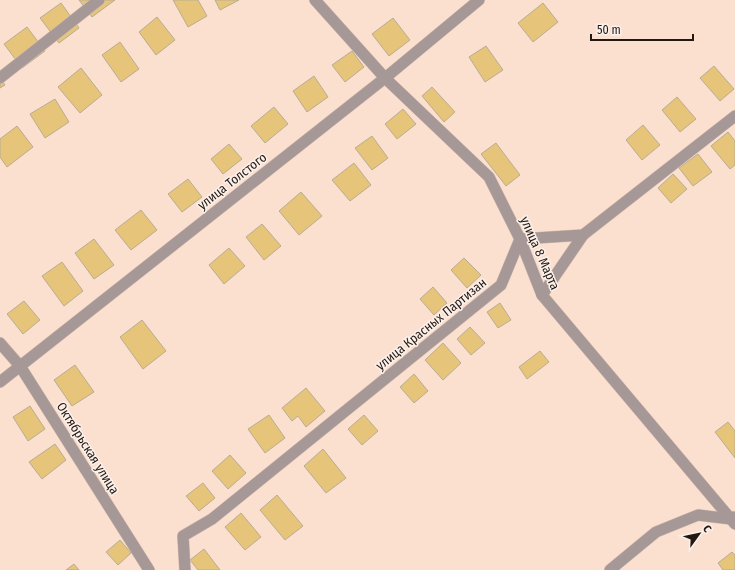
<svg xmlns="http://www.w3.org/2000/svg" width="735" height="570" font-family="'Fira Sans Condensed',sans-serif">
<rect width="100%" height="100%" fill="#fbe0d0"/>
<g fill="#e6c479" stroke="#b8ad93">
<polygon points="79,0 115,0 92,17"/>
<polygon points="173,0 198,0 207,16 188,27"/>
<polygon points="215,0 239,0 220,10"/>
<polygon points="61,3 79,28 59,43 40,18"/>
<polygon points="543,3 558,22 533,42 518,23"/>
<polygon points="157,17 175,40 156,55 139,32"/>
<polygon points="393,18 410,40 389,56 372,34"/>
<polygon points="27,27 45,51 22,68 4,44"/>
<polygon points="120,42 139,69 121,82 102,55"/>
<polygon points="486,46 503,70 485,82 469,57"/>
<polygon points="352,51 364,67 345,82 332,65"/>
<polygon points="714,66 734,89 720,101 700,78"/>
<polygon points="81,68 102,95 80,113 58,87"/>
<polygon points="314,76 328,97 307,112 293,91"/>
<polygon points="0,77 5,85 0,88"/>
<polygon points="432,87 455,112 444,122 422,96"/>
<polygon points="677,97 696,119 680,132 662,110"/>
<polygon points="55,99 69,122 45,138 30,114"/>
<polygon points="274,107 288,124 265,143 251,126"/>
<polygon points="403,109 416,124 397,139 385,124"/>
<polygon points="643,125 660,145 642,160 626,140"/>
<polygon points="17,126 33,147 7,167 0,157 0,139"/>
<polygon points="728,132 735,141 735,165 730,169 711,146"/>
<polygon points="372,136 388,158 372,170 355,148"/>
<polygon points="496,143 520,175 506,186 481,154"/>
<polygon points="229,144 242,159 223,174 211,159"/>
<polygon points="698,154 712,172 693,186 679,168"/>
<polygon points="354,163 371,185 350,201 332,180"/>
<polygon points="673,174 687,189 671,203 658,188"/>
<polygon points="188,179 202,197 182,212 168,194"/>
<polygon points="301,192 322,216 299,235 279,211"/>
<polygon points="141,210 157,230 131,250 115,230"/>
<polygon points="262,224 281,246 264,260 246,237"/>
<polygon points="94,239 114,265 94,279 75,253"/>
<polygon points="229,248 245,266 224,284 209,265"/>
<polygon points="464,258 481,275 467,288 451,270"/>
<polygon points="62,262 83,291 64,306 42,276"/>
<polygon points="433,287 447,303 434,315 420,299"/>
<polygon points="24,301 40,320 23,334 7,314"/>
<polygon points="500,303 511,320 498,328 487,312"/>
<polygon points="142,320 166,351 143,369 120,337"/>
<polygon points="470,327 485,343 471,355 457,339"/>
<polygon points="443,343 461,363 443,380 425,360"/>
<polygon points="540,351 549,362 527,379 519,367"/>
<polygon points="75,365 94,392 72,406 54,380"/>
<polygon points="414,374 428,391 414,403 400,387"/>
<polygon points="306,388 325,411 306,427 298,416 292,421 282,408"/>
<polygon points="30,406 45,429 28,441 13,417"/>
<polygon points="269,415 285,438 265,453 248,429"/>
<polygon points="364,415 378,431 362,445 348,429"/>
<polygon points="728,422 735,431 735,458 715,432"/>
<polygon points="55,444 66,460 42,479 29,462"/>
<polygon points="323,449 346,478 326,493 304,466"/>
<polygon points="230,455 246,473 228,489 212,471"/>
<polygon points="203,483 215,498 199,511 186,496"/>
<polygon points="277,495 303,526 285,540 260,510"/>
<polygon points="241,513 261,537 245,550 225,527"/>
<polygon points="120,540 131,553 118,565 106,552"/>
<polygon points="204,549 220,570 198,570 190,560"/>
<polygon points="732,552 735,555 735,570 723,570 718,563"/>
<polygon points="74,564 79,570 66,570"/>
</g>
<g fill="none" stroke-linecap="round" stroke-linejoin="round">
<g stroke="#d4bcae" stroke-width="12">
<g id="street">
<polyline points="315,0 385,78 489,177 520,239 542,295 735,524"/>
<polyline points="0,78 99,0"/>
<polyline points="542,295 583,235"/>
<polyline points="0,343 20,366 149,570"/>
<polyline points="0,382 385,78 479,0"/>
<polyline points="185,570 183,536 212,519 501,285 520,239 583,235 735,116"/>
<polyline points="610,570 656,532 698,515 731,519 733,517"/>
</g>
</g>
<use href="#street" stroke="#a69897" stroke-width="11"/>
</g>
<g text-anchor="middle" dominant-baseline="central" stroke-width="3" stroke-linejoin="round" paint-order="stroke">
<g font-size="13" fill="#231913" stroke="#fcf1ea">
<text transform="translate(232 181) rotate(-38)">улица Толстого</text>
<text transform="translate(540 253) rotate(66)">улица 8 Марта</text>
<text transform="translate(431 324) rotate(-39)">улица Красных Партизан</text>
<text transform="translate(88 448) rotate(58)">Октябрьская улица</text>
</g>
</g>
<g transform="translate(699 534) rotate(57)" stroke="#fcf1ea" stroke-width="3" paint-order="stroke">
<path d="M0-3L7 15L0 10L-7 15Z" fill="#231913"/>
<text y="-6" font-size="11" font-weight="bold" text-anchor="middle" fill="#231913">С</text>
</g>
<path d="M591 34v6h102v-6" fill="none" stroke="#231913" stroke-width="2"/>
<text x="597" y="34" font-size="12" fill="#231913" stroke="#fcf1ea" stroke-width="3" paint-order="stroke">50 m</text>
</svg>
